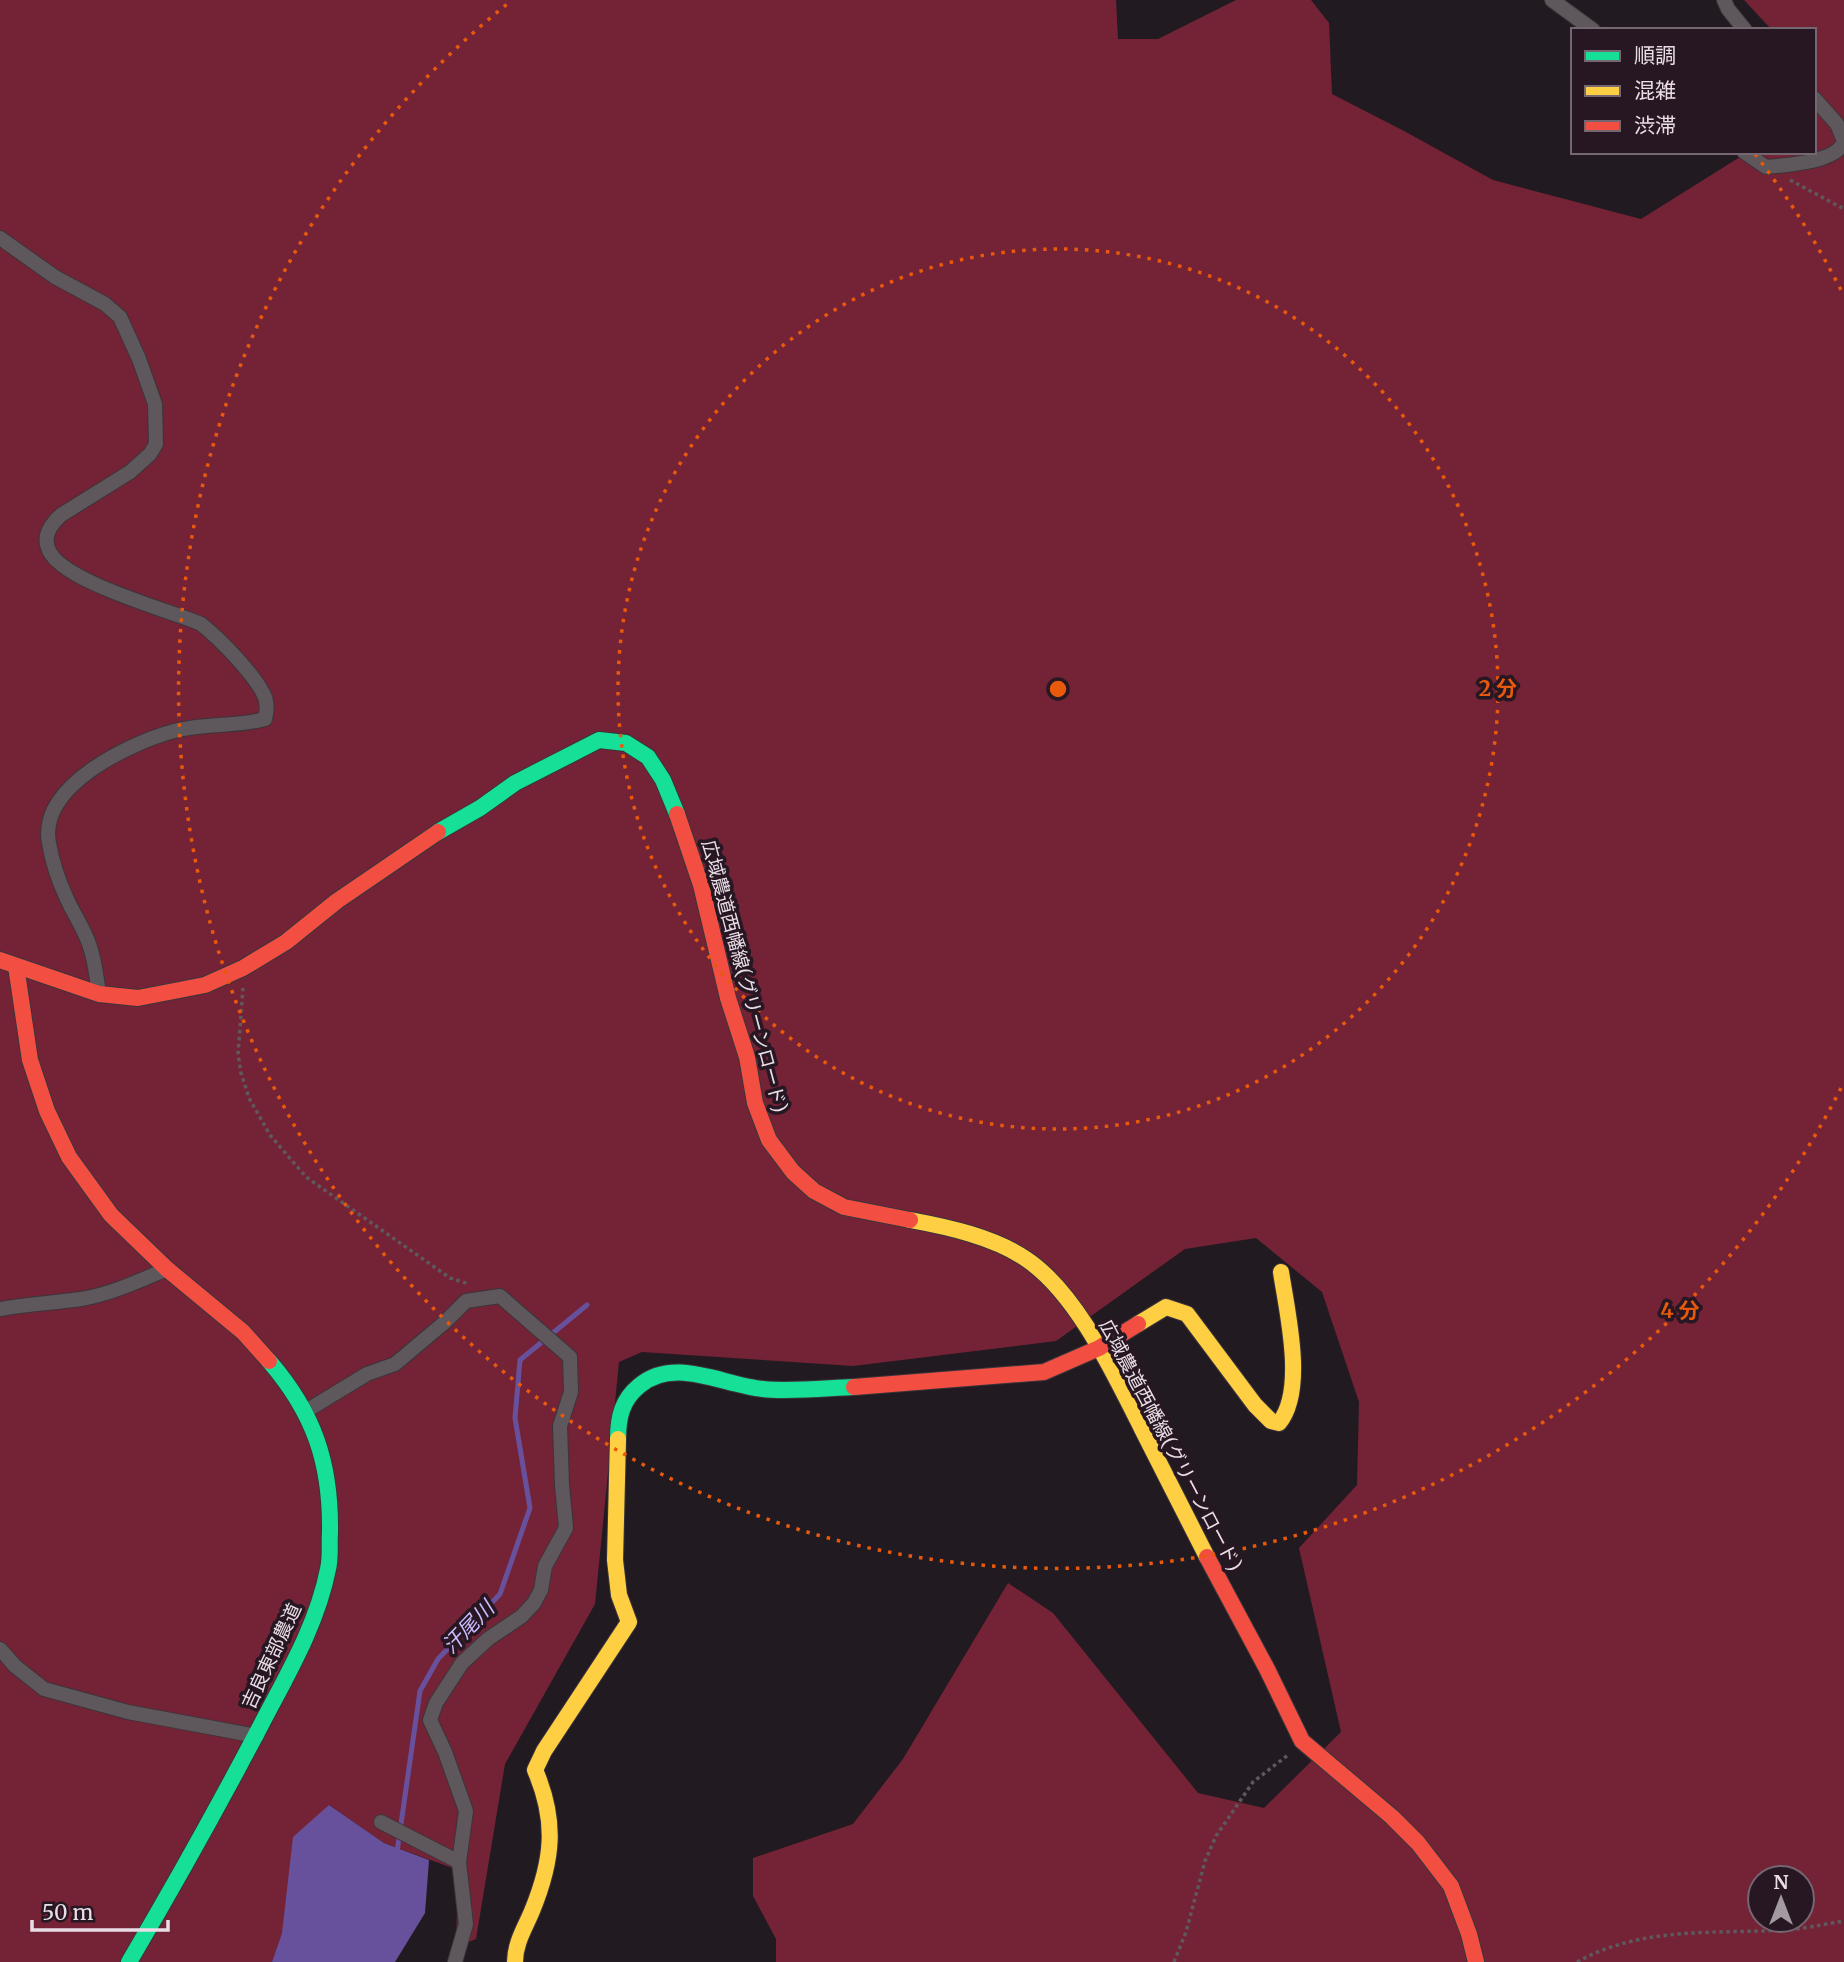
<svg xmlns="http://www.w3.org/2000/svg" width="1844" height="1962" font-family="Merriweather,'Noto Sans JP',serif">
<rect width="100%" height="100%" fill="#221a21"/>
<path fill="#742336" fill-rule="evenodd" d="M 0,0 L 1116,0 L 1118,39 L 1158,39 L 1236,0 L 1311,0 L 1329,23 L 1332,94 L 1404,131 L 1493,180 L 1641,219 L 1748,152 L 1814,152 L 1814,30 L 1772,30 L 1744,0 L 1844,0 L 1844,1962 L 776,1962 L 776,1939 L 753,1896 L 753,1858 L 853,1824 L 903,1759 L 1008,1583 L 1053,1613 L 1198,1793 L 1264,1808 L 1341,1732 L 1299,1548 L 1357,1485 L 1359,1402 L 1322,1292 L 1256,1238 L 1185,1249 L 1056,1341 L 853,1366 L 642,1352 L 619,1362 L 595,1604 L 505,1764 L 476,1939 L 456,1947 L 458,1870 L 384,1843 L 329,1805 L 272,1962 L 0,1962 ZM 1760,1878 L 1802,1878 L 1802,1920 L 1760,1920 Z"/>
<polygon fill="#68519c" points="329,1805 384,1843 429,1860 425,1913 395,1962 272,1962 282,1933 293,1837"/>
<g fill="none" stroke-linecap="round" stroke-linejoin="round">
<polyline stroke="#68519c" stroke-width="5" points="397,1852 420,1691 438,1659 500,1594 530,1508 515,1418 520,1360 587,1305"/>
<g stroke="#3b353a" stroke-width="16">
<g id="street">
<polyline points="1552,0 1593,30"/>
<polyline points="1724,0 1728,9 1745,30"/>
<polyline points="1814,98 1837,124 1844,141"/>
<path d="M 1744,152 L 1766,167 C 1786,165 1835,163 1844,142"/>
<path d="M 0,238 L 55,277 L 105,304 L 120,317 L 139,359 L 155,404 L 156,444 L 150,454 L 130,472 L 61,515 C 51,524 43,535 48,548 C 58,581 169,610 201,624 C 220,639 252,672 263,693 C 268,701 267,711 265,719 C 236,727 204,723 174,731 C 130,743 38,786 49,843 C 52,861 59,882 67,899 C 74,915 85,930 90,947 C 95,962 97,979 99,994"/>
<path d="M 0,1309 C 28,1304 53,1303 81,1299 C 111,1294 139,1281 167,1269"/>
<polyline points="306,1411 367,1374 395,1364 445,1322 466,1301 500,1296 570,1357 571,1392 560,1426 562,1485 566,1528 545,1566 541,1590 534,1603 522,1616 488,1639 462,1663 436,1703 430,1720 445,1752 466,1811 459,1862 466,1924 455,1962"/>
<polyline points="0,1649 15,1666 44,1689 128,1712 257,1736"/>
<polyline points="381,1822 459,1862"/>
</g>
</g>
<g stroke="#3b353a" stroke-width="18">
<g id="fast">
<polyline points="438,832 480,808 515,783 599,740 626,743 648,757 663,780 677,814"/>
<path d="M 618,1439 C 618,1417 622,1400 639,1386 C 674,1356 722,1385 763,1389 C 789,1392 827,1388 854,1387"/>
<path d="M 129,1962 C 175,1884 219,1805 261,1725 C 287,1675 317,1625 328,1569 C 331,1557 329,1544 330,1532 C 331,1463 314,1413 269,1361"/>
</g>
</g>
<g stroke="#3b353a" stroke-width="18">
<g id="slow">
<path d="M 910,1220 C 948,1227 994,1237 1026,1259 C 1077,1293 1114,1374 1142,1429 C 1163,1471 1185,1514 1207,1557"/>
<path d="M 1138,1324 L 1166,1307 L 1187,1314 L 1255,1405 L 1271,1421 L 1279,1423 C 1306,1390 1287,1312 1281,1272"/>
<path d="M 515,1962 C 515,1943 525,1928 532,1911 C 553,1860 557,1821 535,1770 L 544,1751 L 629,1622 L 619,1595 L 615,1560 L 618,1439"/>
</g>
</g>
<g stroke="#3b353a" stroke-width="18">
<g id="jam">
<polyline points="677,814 701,885 728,998 747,1057 755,1103 769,1140 793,1172 814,1191 844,1207 910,1220"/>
<polyline points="0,960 99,994 138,998 205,985 243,968 286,942 337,901 438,832"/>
<polyline points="16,966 30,1060 47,1111 69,1157 111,1215 167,1269 243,1332 269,1361"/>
<polyline points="854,1387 1044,1372 1099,1348 1138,1324"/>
<polyline points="1207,1557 1267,1669 1302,1741 1392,1817 1418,1843 1451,1886 1469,1934 1476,1962"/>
</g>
</g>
<g stroke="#5f595e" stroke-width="3.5" stroke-dasharray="3.5 3.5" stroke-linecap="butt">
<polyline points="1790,180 1844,209"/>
<polyline points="243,988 238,1054 241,1073 249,1098 270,1135 306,1177 450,1278 469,1284"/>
<polyline points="1174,1962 1186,1932 1205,1861 1216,1836 1253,1782 1288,1755"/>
<path d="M 1577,1962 C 1642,1926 1714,1934 1785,1930 C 1804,1929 1824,1924 1844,1921"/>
</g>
<use href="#street" stroke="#5e575c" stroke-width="14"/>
<use href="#fast" stroke="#16e098" stroke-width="16"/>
<use href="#slow" stroke="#ffcf43" stroke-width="16"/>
<use href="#jam" stroke="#f24e42" stroke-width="16"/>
</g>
<g fill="none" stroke="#e8590c" stroke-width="3.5" stroke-dasharray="3.5 7">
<circle cx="1058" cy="689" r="440"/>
<path d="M1841 1088A879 879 0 1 1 511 1M1755 154A879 879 0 0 1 1841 290"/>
</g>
<g text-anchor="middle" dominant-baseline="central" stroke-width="7" stroke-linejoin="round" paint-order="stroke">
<g font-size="19" fill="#e9dee6" stroke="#261723">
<text transform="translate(745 976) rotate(75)">広域農道西幡線(グリーンロード)</text>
<text transform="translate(1171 1445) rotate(62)">広域農道西幡線(グリーンロード)</text>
<text transform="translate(271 1656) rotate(-65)">吉良東部農道</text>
</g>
<g font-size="21" font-style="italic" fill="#ccbcff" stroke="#261723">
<text transform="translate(468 1627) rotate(-46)">汗尾川</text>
</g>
</g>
<circle cx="1058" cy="689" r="10" fill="#e8590c" stroke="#261723" stroke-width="3.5"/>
<g font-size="21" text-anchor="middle" font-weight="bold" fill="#e8590c" stroke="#261723" stroke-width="7" stroke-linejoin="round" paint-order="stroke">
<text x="1498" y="696">2 分</text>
<text x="1680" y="1318">4 分</text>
</g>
<rect x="1571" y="28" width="245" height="126" fill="#261723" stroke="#746771" stroke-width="2"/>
<rect x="1585" y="51" width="35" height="10" fill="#16e098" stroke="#746771" stroke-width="2"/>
<text x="1634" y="63" font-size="21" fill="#e9dee6">順調</text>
<rect x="1585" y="86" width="35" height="10" fill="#ffcf43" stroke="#746771" stroke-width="2"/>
<text x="1634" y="98" font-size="21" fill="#e9dee6">混雑</text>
<rect x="1585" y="121" width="35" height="10" fill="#f24e42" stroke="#746771" stroke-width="2"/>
<text x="1634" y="133" font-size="21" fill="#e9dee6">渋滞</text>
<g transform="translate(1781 1899)"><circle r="33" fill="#261723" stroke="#746771" stroke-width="2"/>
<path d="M0-5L12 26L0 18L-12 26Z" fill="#a399a1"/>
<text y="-10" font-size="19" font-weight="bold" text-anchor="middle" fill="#e9dee6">N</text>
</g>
<path d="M32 1920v10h136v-10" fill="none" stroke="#e9dee6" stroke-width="3.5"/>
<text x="42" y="1920" font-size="21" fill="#e9dee6" stroke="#261723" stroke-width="5" paint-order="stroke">50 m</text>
</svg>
